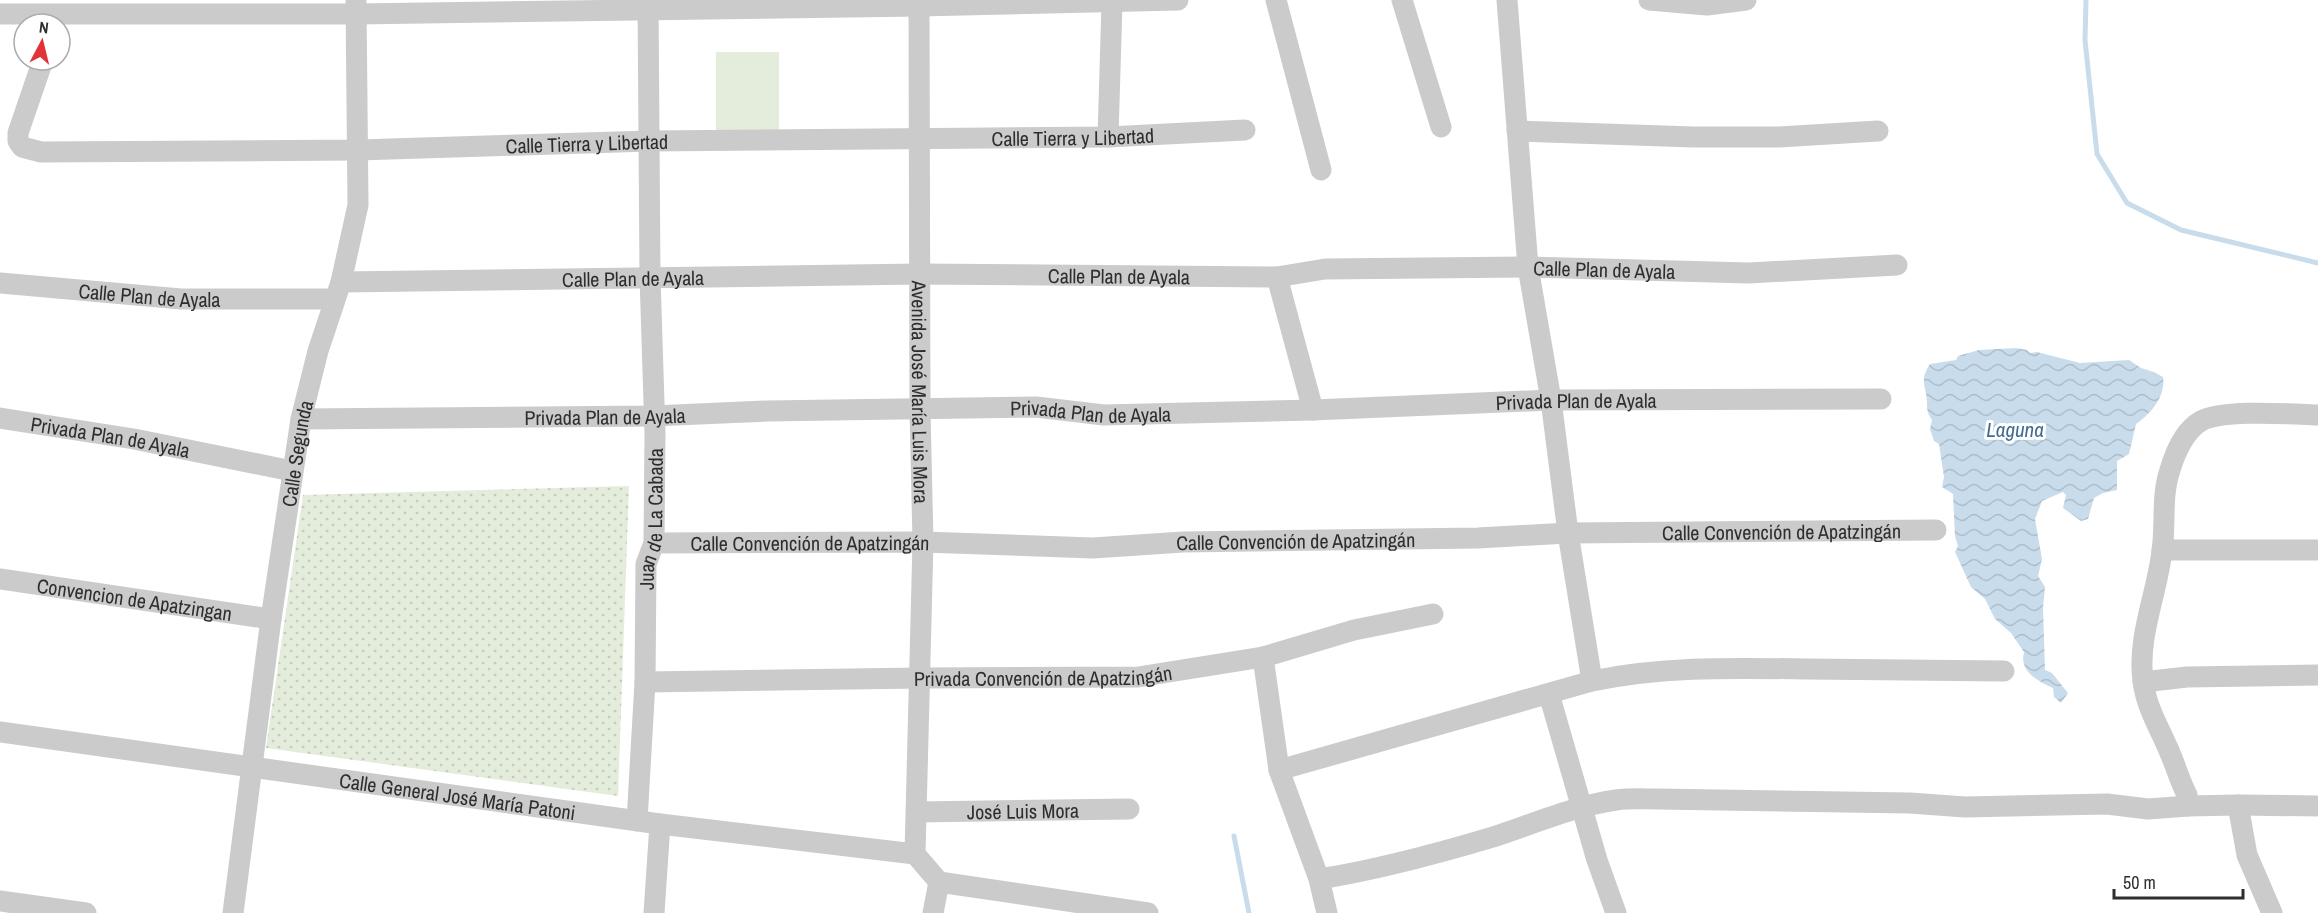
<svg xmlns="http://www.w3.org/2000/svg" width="2318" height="913" font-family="'Archivo Narrow',sans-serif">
<defs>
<pattern id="park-dots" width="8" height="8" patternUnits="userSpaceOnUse" patternTransform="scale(1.5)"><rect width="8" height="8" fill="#e4ecdc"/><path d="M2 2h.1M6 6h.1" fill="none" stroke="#c4cbbd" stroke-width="1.8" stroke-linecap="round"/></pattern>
<pattern id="water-waves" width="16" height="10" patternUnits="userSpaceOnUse" patternTransform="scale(1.5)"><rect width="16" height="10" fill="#c9dceb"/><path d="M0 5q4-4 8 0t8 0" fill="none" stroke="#adbdca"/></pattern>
</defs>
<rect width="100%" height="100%" fill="#fff"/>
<polygon fill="#e4ecdc" points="716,52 779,52 779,137 716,138"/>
<polygon fill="url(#park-dots)" points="629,486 618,796 266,748 303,495"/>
<path fill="url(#water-waves)" d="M 2016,348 L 2027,350 L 2030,353 L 2037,352 L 2080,363 L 2129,360 L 2141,368 L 2154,372 L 2163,377 C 2166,397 2150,414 2136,424 L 2129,454 L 2117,461 L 2117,490 L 2103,493 L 2094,498 L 2088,519 L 2081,521 L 2063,508 L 2066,495 L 2063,492 L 2042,501 L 2035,519 L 2042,559 L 2038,576 L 2045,587 L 2043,608 L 2045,670 L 2052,673 L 2068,693 L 2061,703 L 2054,697 L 2053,688 C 2037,681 2019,671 2024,652 L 2011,633 L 1995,619 L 1985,599 L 1971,587 L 1955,552 L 1958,546 L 1955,536 L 1953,494 L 1942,487 L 1944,477 L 1939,444 L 1934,441 L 1930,429 L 1932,420 C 1927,412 1927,410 1927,402 C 1926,384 1919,381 1930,364 L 1956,360 L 1958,356 L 1979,350 Z"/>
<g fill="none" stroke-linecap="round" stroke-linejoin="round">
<g stroke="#c9dceb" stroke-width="5">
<polyline points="2086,0 2085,40 2097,154 2127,203 2181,230 2318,263"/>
<polyline points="1234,836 1249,913"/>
</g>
<g stroke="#cbcbcb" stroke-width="21">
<path id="s1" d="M 919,0 L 920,410 L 923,542 L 915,854 L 939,882"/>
<polyline points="1276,0 1321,170"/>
<polyline points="1402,0 1441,127"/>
<polyline points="1507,0 1528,267 1551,400 1568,533 1592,681"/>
<polyline points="1649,0 1707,5 1746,0"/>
<polyline points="0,14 356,14 919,6 1178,0"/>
<path id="s2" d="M 43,60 L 18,133 L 18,141 L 22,147 L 41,152 L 358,150 L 650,141 L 1108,137 L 1245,130"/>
<polyline points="1517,131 1693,137 1779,137 1878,131"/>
<polyline points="1108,137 1112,3"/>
<polyline points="1277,277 1313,410"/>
<path id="s3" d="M 341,282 L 919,274 L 1277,277 L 1325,269 L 1528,267 L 1749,273 L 1897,265"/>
<path id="s4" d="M 0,283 L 181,299 L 334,299"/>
<path id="s5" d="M 0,418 L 134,439 L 292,471"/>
<path id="s6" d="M 301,419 L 653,416 L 767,411 L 1036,407 L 1104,415 L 1313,410 L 1551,400 L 1881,399"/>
<path id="s7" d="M 654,543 L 923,542 L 1093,548 L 1183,542 L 1478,538 L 1568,533 L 1936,530"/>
<polyline points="2162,550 2318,550"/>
<path id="s8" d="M 0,579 L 271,619"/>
<polyline points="1263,657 1279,770 1319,879 1327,913"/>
<path id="s9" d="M 645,682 L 920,678 L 1138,677 L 1263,657 L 1354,630 L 1433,614"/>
<polyline points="2143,682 2187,677 2318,675"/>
<polyline points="1549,694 1597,860 1616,913"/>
<path id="s10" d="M 0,732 L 660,824 L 915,854"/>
<path d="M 1279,770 L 1592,681 C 1664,666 1733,668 1807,669 C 1872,670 1938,670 2004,671"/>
<polyline points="2238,805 2318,806"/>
<polyline points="2188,806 2238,805 2247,855 2272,913"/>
<path id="s11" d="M 917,812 L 1129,809"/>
<path id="s12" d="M 637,821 L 645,682 L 646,564 L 654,543 L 655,434 L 650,277 L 648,0"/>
<path d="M 1319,879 C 1377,870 1436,854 1493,837 C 1533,824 1574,806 1616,800 C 1630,798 1644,799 1658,799 L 1910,803 L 1965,807 L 2107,804 L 2148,809 L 2188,806 L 2187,795 C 2180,781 2176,767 2170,753 C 2160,729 2146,707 2143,681 C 2137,637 2157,594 2162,551 C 2166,524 2161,496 2170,470 C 2175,453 2185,430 2201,421 C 2222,409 2291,414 2318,415"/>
<polyline points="939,882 1148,913"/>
<polyline points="0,901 86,913"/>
<path id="s13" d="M 233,913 L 271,619 L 301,419 L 318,351 L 341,282 L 358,205 L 356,2"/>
<polyline points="654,913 660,824"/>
<polyline points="933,913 939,882"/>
</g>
</g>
<g text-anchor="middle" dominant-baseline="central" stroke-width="6" stroke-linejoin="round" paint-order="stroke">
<g font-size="20" fill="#2e2e2e" stroke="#fff">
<text stroke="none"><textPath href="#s2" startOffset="1144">Calle Tierra y Libertad</textPath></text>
<text stroke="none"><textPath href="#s2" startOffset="658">Calle Tierra y Libertad</textPath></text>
<text stroke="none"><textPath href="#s3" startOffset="1264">Calle Plan de Ayala</textPath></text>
<text stroke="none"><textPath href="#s3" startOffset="778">Calle Plan de Ayala</textPath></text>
<text stroke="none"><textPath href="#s3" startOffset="292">Calle Plan de Ayala</textPath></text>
<text stroke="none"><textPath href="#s4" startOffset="150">Calle Plan de Ayala</textPath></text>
<text stroke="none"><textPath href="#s1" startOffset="392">Avenida José María Luis Mora</textPath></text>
<text stroke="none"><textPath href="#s6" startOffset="1276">Privada Plan de Ayala</textPath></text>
<text stroke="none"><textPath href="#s6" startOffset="790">Privada Plan de Ayala</textPath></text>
<text stroke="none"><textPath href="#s6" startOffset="304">Privada Plan de Ayala</textPath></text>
<text stroke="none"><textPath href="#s5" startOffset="112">Privada Plan de Ayala</textPath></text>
<text stroke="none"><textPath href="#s13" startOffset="464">Calle Segunda</textPath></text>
<text stroke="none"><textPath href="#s12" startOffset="303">Juan de La Cabada</textPath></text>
<text stroke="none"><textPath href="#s7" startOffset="1128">Calle Convención de Apatzingán</textPath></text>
<text stroke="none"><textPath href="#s7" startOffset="642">Calle Convención de Apatzingán</textPath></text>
<text stroke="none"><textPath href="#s7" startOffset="156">Calle Convención de Apatzingán</textPath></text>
<text stroke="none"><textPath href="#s8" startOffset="136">Convencion de Apatzingan</textPath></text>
<text stroke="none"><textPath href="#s9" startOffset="398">Privada Convención de Apatzingán</textPath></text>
<text stroke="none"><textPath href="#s10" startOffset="462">Calle General José María Patoni</textPath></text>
<text stroke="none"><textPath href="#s11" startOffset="106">José Luis Mora</textPath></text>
</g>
<g font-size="21" font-style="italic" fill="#3e6b8f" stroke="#fff">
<text x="2015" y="429">Laguna</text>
</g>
</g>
<g transform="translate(42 42) rotate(7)"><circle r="28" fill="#ffffff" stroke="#ababab" stroke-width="1.5"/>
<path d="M0-4.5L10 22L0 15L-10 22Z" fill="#e23437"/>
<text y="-9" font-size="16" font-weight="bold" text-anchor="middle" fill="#2e2e2e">N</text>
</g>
<path d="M2114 889v9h129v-9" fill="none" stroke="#2e2e2e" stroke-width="3"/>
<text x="2123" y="889" font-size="18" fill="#2e2e2e" stroke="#ffffff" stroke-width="4.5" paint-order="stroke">50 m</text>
</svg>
